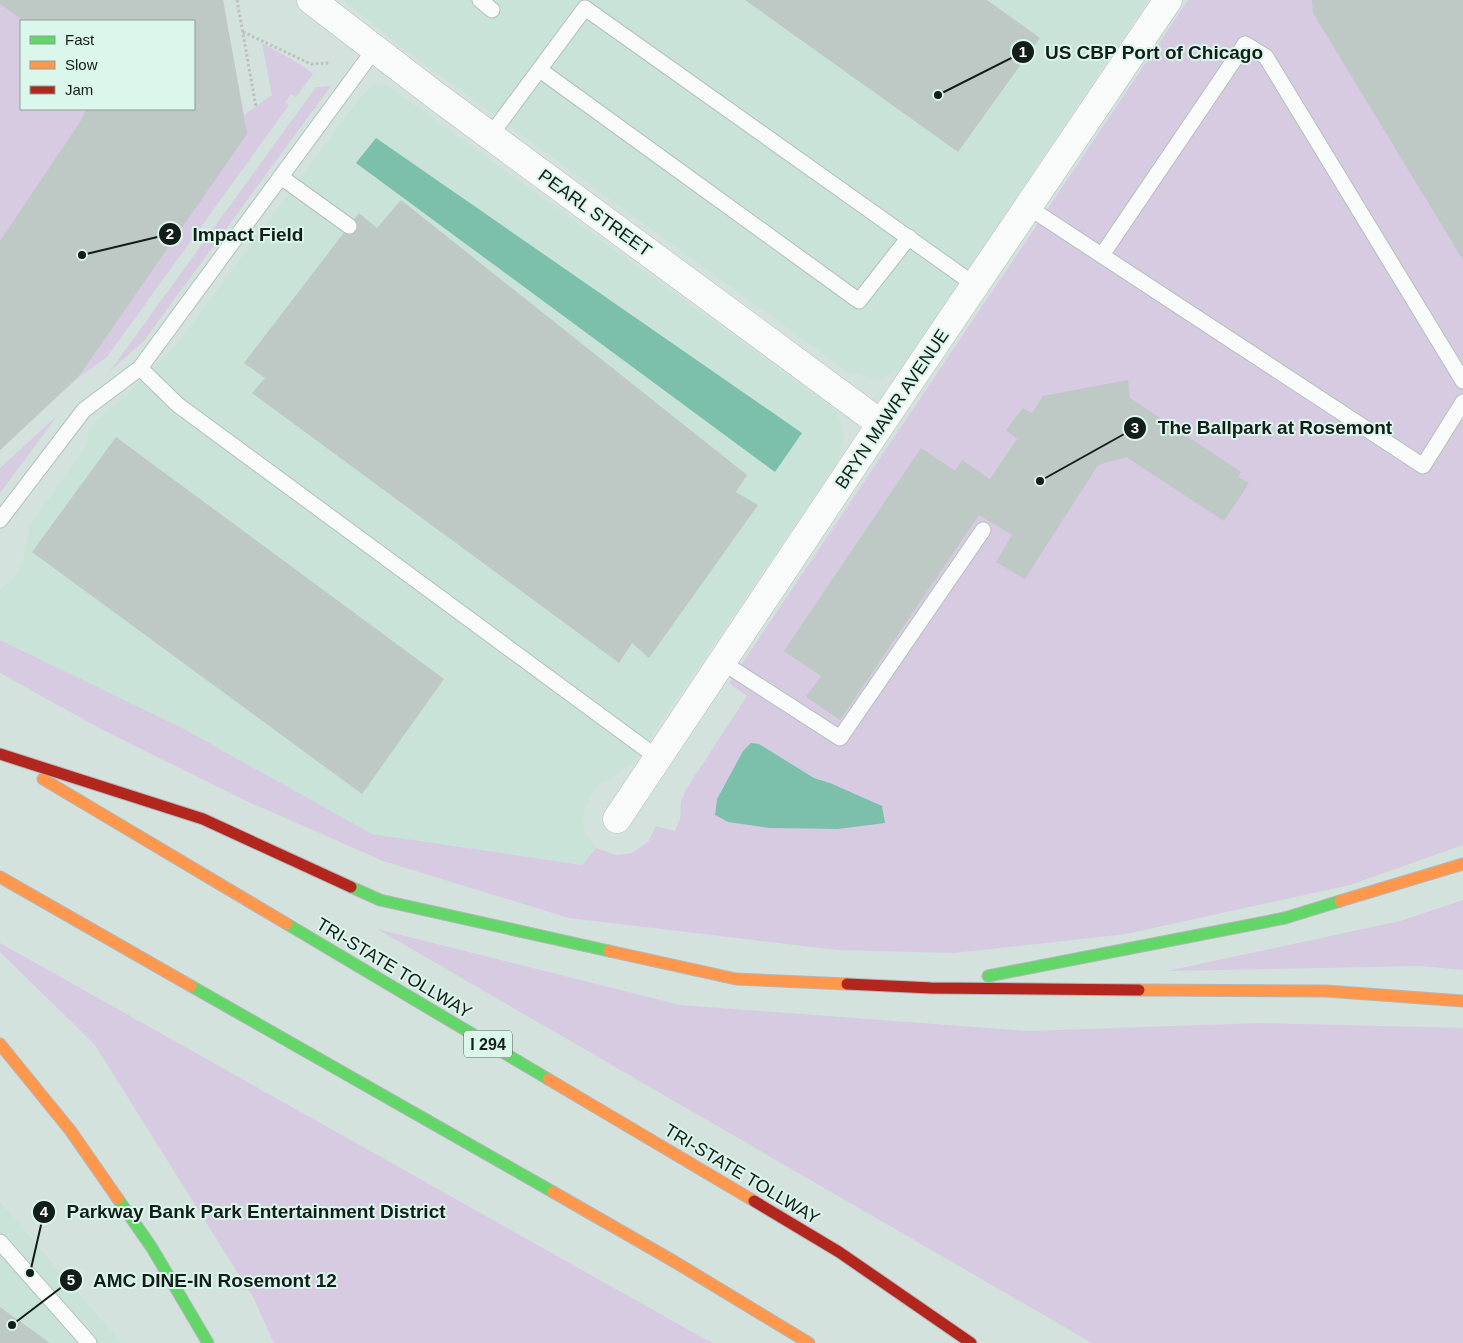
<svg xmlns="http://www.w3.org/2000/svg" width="1463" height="1343" font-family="Helvetica,sans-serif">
<rect width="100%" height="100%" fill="#d4e2dd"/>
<g fill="#c9e3d9">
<polygon points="343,0 1148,0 901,369 878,379 848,372 406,51"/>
<polygon points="387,85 837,411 844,435 837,463 633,763 595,788 583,814 584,831 596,848 583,865 372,834 184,729 0,640 0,589 16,577 25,553 30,525 87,445 88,433 96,420 128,393 176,345 361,96 372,86"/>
<polygon points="0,1202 121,1343 0,1343"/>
</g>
<g fill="#d6cbe0" fill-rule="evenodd">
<path d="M 0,0 L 223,0 L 244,115 L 272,95 L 262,43 L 300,64 L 313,74 L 296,97 L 291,94 L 285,102 L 289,105 L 107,357 L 79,377 L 0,450 ZM 21,21 L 194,21 L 194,109 L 21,109 Z"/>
<path d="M 1188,0 L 1463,0 L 1463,845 L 1350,885 L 1126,934 L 954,953 L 837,950 L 569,918 L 383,861 L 242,799 L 99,728 L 0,673 L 0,640 L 184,729 L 372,834 L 582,865 L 596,848 L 616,855 L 632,853 L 648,842 L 656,826 L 675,831 L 680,819 L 681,801 L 687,788 L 747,696 L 729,683 ZM 759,744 L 814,778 L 830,783 L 885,822 L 838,829 L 770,828 L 728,822 L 715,815 L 717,799 L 743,751 Z"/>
<polygon points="331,86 143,342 110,371 316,87"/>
<polygon points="57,416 0,493 0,468"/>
<polygon points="1463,900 1463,970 1420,966 1167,971 1400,921"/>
<polygon points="377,929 680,1005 1029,1031 1262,1023 1463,1028 1463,1343 1092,1343"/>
<polygon points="0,943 712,1343 274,1343 254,1299 95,1045 0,952"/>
</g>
<g fill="#7cbfab">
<polygon points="376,138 802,433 775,472 356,163"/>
<polygon points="751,743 759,744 814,778 830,783 882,806 885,823 838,829 769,828 728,822 715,815 717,799 743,751"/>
</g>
<g fill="#bec9c5">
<polygon points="0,0 223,0 247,134 79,376 0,450 0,241 80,122 86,109 194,109 194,21 24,21 0,4"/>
<polygon points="745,0 987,0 1040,38 958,152"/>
<polygon points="1312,0 1463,0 1463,260 1313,13"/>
<polygon points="401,200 747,475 736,492 758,505 649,658 632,643 619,663 252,393 265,378 244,363 359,213 377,228"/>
<polygon points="1128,380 1130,398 1241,472 1238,477 1249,483 1224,521 1126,457 1098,465 1025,579 996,562 1012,535 979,515 840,720 806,697 821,676 784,651 921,448 955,471 962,460 990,479 1017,439 1006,430 1023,408 1032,413 1043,396"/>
<polygon points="116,437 444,679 362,794 32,552"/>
<polygon points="0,1307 50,1343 0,1343"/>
</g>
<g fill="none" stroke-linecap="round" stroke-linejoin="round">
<g stroke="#b4c0bb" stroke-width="17">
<g id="lane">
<polyline points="480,0 492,10"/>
<polyline points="540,70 859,301 909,237"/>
<polyline points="490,136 585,8 975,285"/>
<polyline points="281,177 349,226"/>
<polyline points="1028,207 1423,466 1463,402"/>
<polyline points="1102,255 1245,44 1266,57 1463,381"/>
<polyline points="140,368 178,405 658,758"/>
<polyline points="0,520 84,410 140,368 374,50"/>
<polyline points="722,662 840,738 983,530"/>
<polyline points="0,1242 89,1343"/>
</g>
</g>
<g stroke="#b4c0bb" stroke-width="29">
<g id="street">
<polyline points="311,0 435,95 881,424"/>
<polyline points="617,819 881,424 1168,0"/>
</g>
</g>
<g stroke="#b4b5ba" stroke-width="13">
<g id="fast">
<polyline points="351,887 380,900 609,951"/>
<polyline points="287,924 548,1079"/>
<polyline points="988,976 1285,918 1340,901"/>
<polyline points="191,986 553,1192"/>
<polyline points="118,1199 152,1248 208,1343"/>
</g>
</g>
<g stroke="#b4b5ba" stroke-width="13">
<g id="slow">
<polyline points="43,779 287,924"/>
<polyline points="0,877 191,986"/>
<polyline points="1340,901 1463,864"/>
<polyline points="609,951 736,979 847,984"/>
<polyline points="1139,990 1326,991 1463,1001"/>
<polyline points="0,1044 70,1130 118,1199"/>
<polyline points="548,1079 754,1201"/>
<polyline points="553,1192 675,1262 809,1343"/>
</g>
</g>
<g stroke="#b4b5ba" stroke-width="13">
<g id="jam">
<polyline points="0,754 203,819 351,887"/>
<polyline points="847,984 931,988 1139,990"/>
<polyline points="754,1201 839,1252 971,1343"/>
</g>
</g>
<g stroke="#bcc1c0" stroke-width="3" stroke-dasharray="2.5 2.5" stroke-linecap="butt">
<polyline points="237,0 256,107"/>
<polyline points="243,32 311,64 330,63"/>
</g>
<use href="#lane" stroke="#f9fbfa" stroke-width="15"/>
<use href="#street" stroke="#f9fbfa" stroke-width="28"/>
<use href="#fast" stroke="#63d668" stroke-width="11"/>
<use href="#slow" stroke="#ff974d" stroke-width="11"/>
<use href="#jam" stroke="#b3261e" stroke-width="11"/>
</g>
<g text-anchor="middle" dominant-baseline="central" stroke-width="4" stroke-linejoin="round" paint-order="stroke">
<rect fill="#dbf6eb" stroke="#4f5e59" stroke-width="1" x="464" y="1030.5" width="48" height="27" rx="4"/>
<g font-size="16" font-weight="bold" fill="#131d1a">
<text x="488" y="1044">I 294</text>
</g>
<g font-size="18" fill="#131d1a" stroke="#dbf6eb">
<text transform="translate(595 213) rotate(36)">PEARL STREET</text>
<text transform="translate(892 409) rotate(-56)">BRYN MAWR AVENUE</text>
<text transform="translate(394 968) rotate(31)">TRI-STATE TOLLWAY</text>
<text transform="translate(742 1174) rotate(31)">TRI-STATE TOLLWAY</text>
</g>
</g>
<path fill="none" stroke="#131d1a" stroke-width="2" d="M938 95L1023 52M82 255L170 234M1040 481L1135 428M30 1273L44 1212M12 1325L71 1280"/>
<g fill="#131d1a" stroke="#dbf6eb" stroke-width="2">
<circle cx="938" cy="95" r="5"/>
<circle cx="82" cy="255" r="5"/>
<circle cx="1040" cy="481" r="5"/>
<circle cx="30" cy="1273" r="5"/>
<circle cx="12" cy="1325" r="5"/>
<circle cx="1023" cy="52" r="12"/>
<circle cx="170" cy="234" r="12"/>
<circle cx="1135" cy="428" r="12"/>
<circle cx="44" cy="1212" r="12"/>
<circle cx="71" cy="1280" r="12"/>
</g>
<g font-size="15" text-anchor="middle" font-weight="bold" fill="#fff">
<text x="1023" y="57">1</text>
<text x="170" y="239">2</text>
<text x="1135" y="433">3</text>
<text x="44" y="1217">4</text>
<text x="71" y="1285">5</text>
</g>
<g font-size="19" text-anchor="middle" font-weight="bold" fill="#131d1a" stroke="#dbf6eb" stroke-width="4" stroke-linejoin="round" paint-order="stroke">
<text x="1154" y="59">US CBP Port of Chicago</text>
<text x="248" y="241">Impact Field</text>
<text x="1275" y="434">The Ballpark at Rosemont</text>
<text x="256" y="1218">Parkway Bank Park Entertainment District</text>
<text x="215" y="1287">AMC DINE-IN Rosemont 12</text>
</g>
<rect x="20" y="20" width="175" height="90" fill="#dbf6eb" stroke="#8b9f97"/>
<rect x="30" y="36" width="25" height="8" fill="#63d668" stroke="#8b9f97"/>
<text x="65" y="45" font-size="15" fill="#131d1a">Fast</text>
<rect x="30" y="61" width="25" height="8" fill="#ff974d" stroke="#8b9f97"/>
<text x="65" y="70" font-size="15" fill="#131d1a">Slow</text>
<rect x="30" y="86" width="25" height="8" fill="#b3261e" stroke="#8b9f97"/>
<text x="65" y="95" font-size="15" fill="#131d1a">Jam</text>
</svg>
